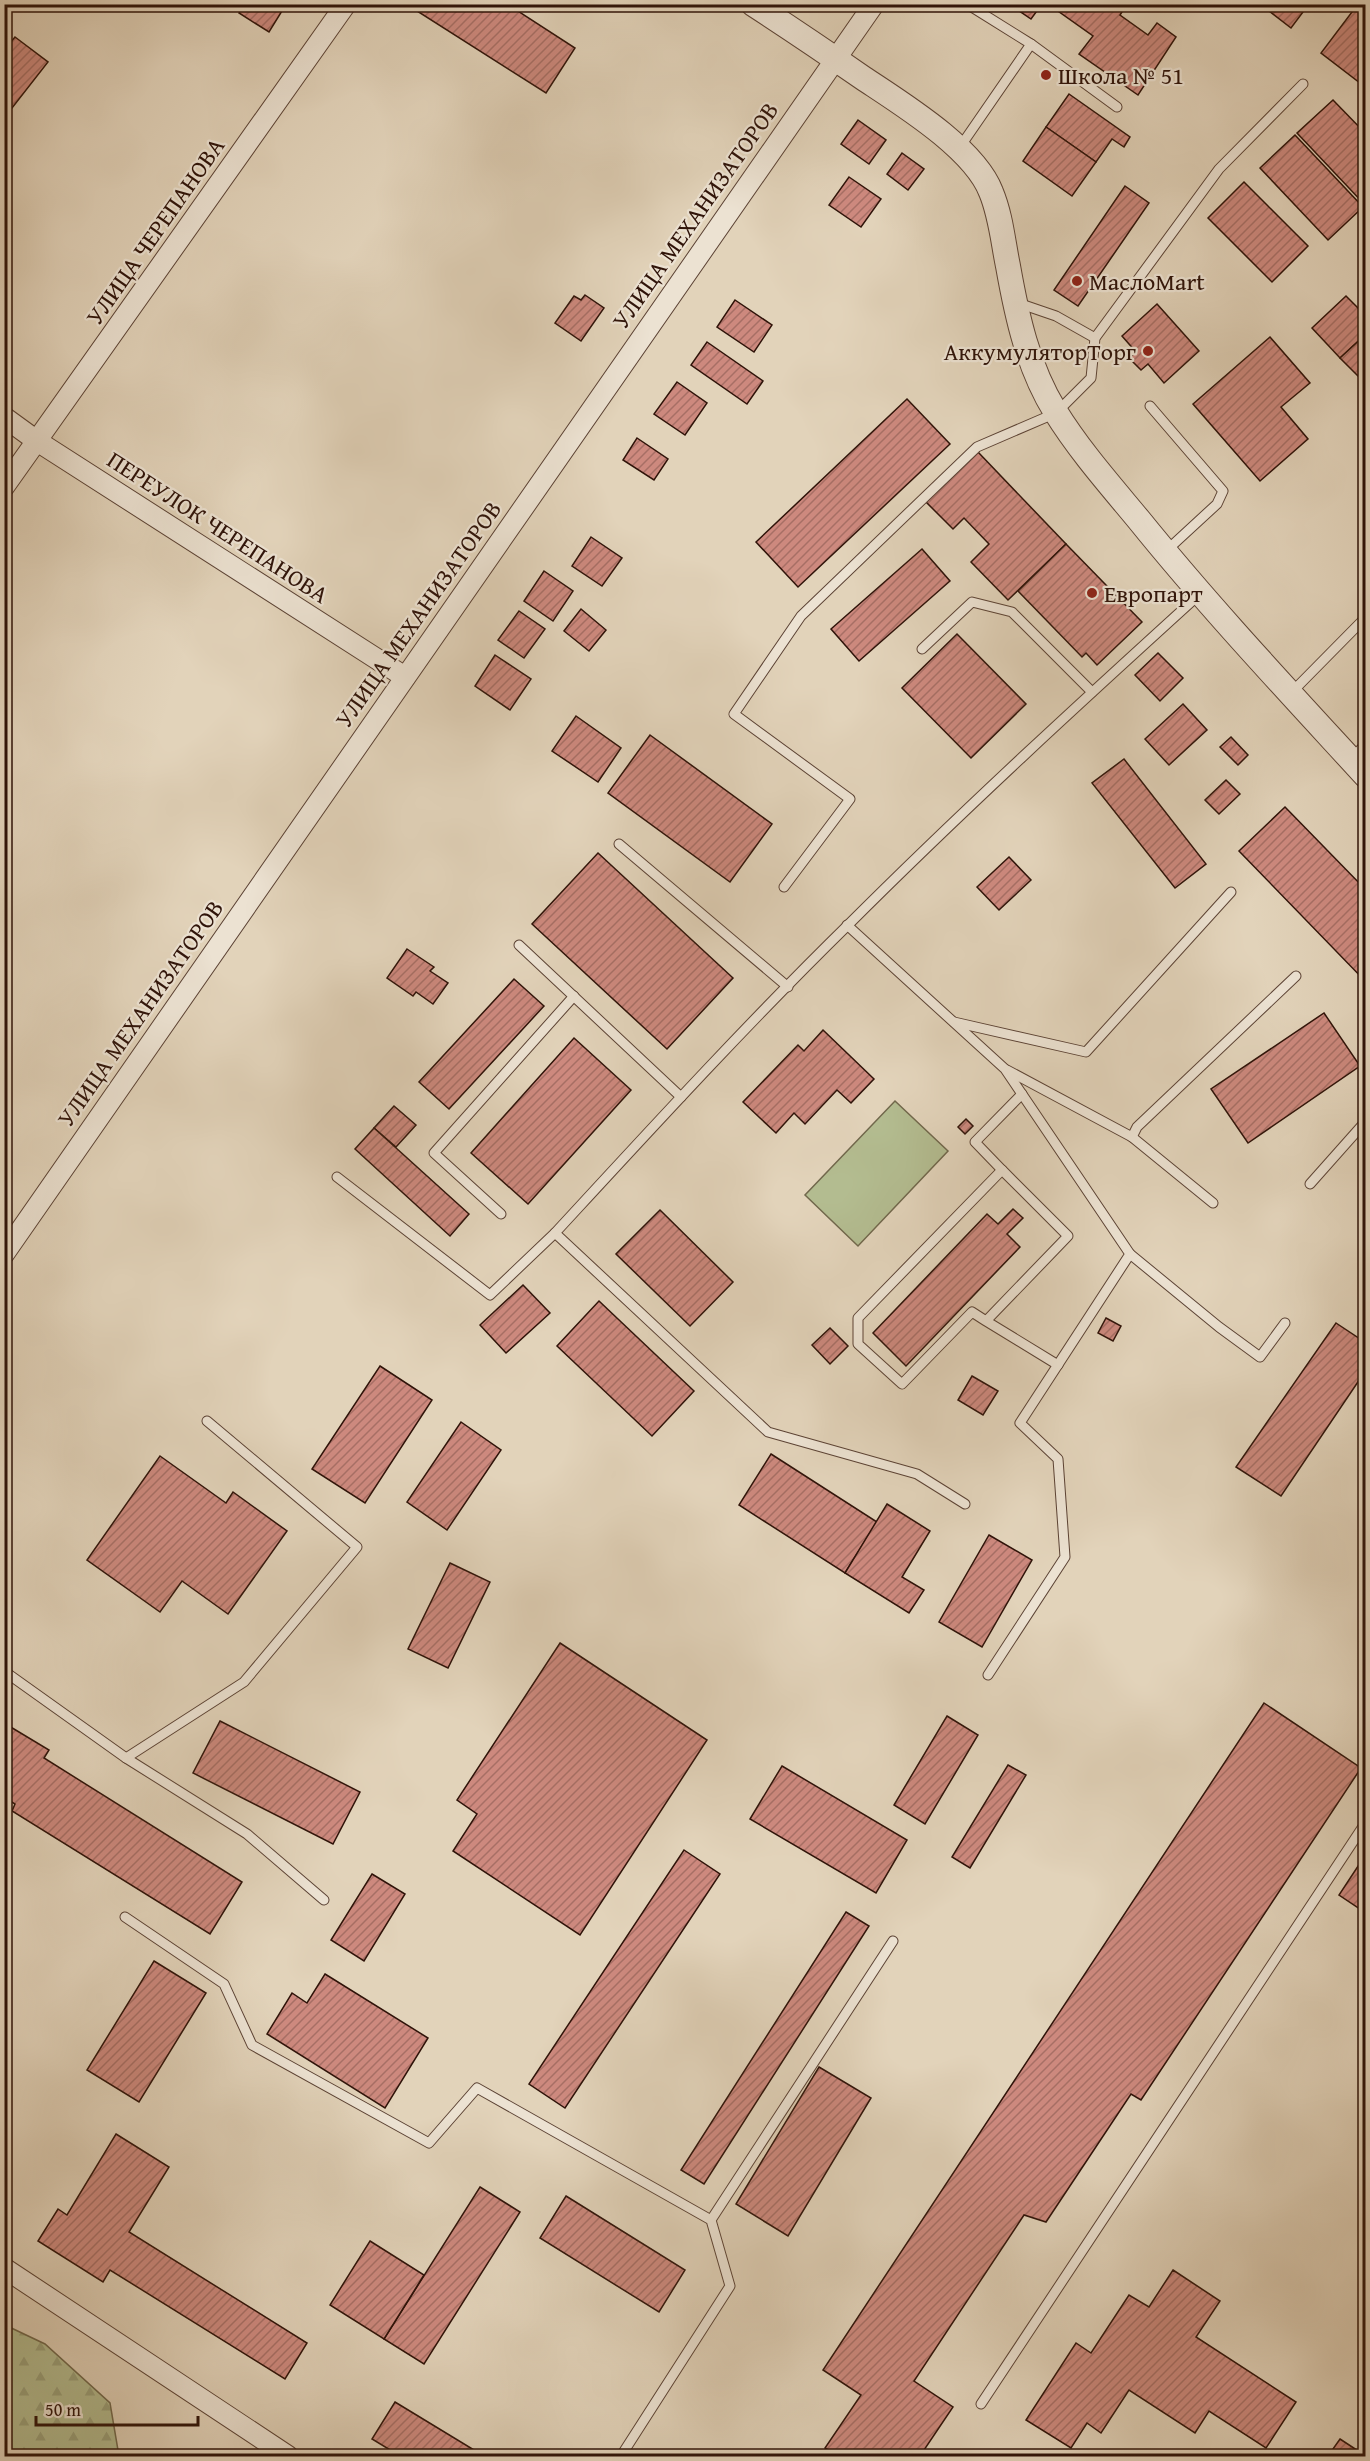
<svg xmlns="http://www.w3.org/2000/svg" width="1370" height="2461" font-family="'Gentium Book Plus',serif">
<defs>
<pattern id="forest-firs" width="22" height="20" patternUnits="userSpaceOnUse" patternTransform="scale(1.5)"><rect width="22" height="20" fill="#b3bc90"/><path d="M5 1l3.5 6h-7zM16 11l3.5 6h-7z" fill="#9aa17b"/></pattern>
<pattern id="building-hatch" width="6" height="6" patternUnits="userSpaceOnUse" patternTransform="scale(1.5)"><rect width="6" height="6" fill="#cd897e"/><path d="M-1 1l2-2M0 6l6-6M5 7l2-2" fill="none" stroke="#a76f65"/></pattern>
</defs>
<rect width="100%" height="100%" fill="#e2d3ba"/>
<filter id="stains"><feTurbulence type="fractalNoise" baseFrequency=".00333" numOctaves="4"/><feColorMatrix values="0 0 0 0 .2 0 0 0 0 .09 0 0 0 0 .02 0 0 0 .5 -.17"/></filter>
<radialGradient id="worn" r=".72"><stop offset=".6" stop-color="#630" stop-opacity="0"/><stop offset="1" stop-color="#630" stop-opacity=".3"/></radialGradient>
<polygon fill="url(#forest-firs)" stroke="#71684c" stroke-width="1.5" points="5,2325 45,2344 110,2403 119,2456 5,2456"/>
<polygon fill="#b3bc90" stroke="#71684c" stroke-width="1.5" points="895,1101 948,1151 858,1246 805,1195"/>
<g fill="url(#building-hatch)" stroke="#2f1309" stroke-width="1.5">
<polygon points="244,4 283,4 285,6 269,32 239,13"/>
<polygon points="421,4 507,4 575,48 546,93 417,11"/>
<polygon points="1009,4 1042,4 1031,19"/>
<polygon points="1048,4 1127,4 1120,15 1148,35 1157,23 1176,37 1138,95 1079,54 1093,36"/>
<polygon points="1260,4 1309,4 1291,28"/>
<polygon points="1358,4 1366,4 1366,76 1360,83 1321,53"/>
<polygon points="15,37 48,62 12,108 4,102 4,50"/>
<polygon points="1069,94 1130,137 1124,147 1112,139 1096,162 1046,127"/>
<polygon points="1333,100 1366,134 1365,205 1297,133"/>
<polygon points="858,120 886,140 869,164 841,144"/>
<polygon points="1046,127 1096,162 1072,196 1023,161"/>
<polygon points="1295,135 1363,207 1328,240 1260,168"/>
<polygon points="902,153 924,169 908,190 887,174"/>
<polygon points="849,177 881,199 861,227 829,205"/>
<polygon points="1244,182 1308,246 1272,282 1208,218"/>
<polygon points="1125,186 1149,203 1078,306 1054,290"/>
<polygon points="585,295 604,308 581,341 555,323 574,296 581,300"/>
<polygon points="1346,296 1366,316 1366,334 1340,358 1312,328"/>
<polygon points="735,300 772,325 754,352 717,327"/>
<polygon points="1157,304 1199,351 1164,383 1148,364 1141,370 1129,358 1136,352 1122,336"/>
<polygon points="1366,334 1366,384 1340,358"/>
<polygon points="1270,337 1310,383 1281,407 1308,439 1260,481 1193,404"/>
<polygon points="707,342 763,381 747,404 691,365"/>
<polygon points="677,382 707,403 685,435 654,414"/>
<polygon points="907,399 950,444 798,587 756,542"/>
<polygon points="637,438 668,459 654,480 623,460"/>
<polygon points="978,452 1066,544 1008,600 971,562 989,544 964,518 953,529 926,502"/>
<polygon points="591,537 622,558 602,586 572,566"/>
<polygon points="1066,544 1142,622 1097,665 1086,653 1082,657 1018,591"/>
<polygon points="922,549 950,581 859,661 831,629"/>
<polygon points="544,571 573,591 553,621 524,601"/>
<polygon points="581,609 606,630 589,651 564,631"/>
<polygon points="519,611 545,629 524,658 498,640"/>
<polygon points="957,634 1026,704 971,758 902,688"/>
<polygon points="1158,653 1183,678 1160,701 1135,675"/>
<polygon points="495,655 531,679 510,710 475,686"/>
<polygon points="1183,704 1207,730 1169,765 1145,739"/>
<polygon points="576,716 621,748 598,782 552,751"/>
<polygon points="650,735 772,824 730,882 608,793"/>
<polygon points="1231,737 1248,755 1238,765 1220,747"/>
<polygon points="1124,759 1206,864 1175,888 1092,783"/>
<polygon points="1226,780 1240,794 1219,814 1205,800"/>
<polygon points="1285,807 1366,890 1366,982 1239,851"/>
<polygon points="598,853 733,978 667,1049 532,924"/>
<polygon points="1009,857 1031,880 999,910 977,887"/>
<polygon points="407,949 434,967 430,971 448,983 433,1004 416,992 413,996 387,978"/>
<polygon points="514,979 544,1006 449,1109 419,1082"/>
<polygon points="1324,1013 1360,1066 1248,1143 1211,1089"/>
<polygon points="823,1030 874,1079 851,1103 837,1090 805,1124 794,1113 776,1133 743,1102 798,1045 804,1051"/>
<polygon points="574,1038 631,1090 528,1204 471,1153"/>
<polygon points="394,1106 416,1125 396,1147 374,1128"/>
<polygon points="966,1119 973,1126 965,1134 958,1127"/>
<polygon points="374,1128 469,1214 450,1236 355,1149"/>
<polygon points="1013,1209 1023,1218 1007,1234 1020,1247 906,1366 873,1333 987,1214 998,1224"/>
<polygon points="660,1210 733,1282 690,1326 616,1254"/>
<polygon points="523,1285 550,1313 506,1353 480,1325"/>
<polygon points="599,1301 694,1391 652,1436 557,1346"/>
<polygon points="1106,1318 1121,1326 1113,1341 1098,1333"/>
<polygon points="1336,1323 1366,1343 1366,1370 1281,1496 1236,1467"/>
<polygon points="830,1328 848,1346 830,1364 812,1345"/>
<polygon points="380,1366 432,1400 365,1503 312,1469"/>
<polygon points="972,1376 998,1391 983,1415 958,1400"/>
<polygon points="461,1422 501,1450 447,1530 407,1502"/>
<polygon points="771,1454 877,1522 845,1573 739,1505"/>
<polygon points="160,1456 226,1503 233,1492 287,1531 228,1614 182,1581 160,1612 87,1560"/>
<polygon points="887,1504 930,1531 902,1577 924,1590 909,1613 845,1573"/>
<polygon points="989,1535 1032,1560 982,1647 939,1622"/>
<polygon points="450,1563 490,1582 448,1668 408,1649"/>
<polygon points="560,1643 707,1740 580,1935 453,1851 477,1814 457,1800"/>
<polygon points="1264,1703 1361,1768 1141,2100 1131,2094 1046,2222 1024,2215 914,2381 953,2407 920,2456 838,2456 825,2448 861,2395 823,2370"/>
<polygon points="947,1716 978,1735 925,1824 894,1805"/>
<polygon points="220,1721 360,1792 333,1844 193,1773"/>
<polygon points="4,1723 49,1750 44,1758 242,1882 210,1934 12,1811 15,1804 4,1797"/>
<polygon points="1008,1765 1026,1775 970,1868 952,1857"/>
<polygon points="782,1766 907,1840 876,1893 750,1819"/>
<polygon points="684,1850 720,1874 565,2108 529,2084"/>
<polygon points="1366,1854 1366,1913 1339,1895"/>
<polygon points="372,1874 405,1894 364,1961 331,1940"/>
<polygon points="846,1912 869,1926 704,2184 681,2170"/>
<polygon points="154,1961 206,1993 139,2102 87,2070"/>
<polygon points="325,1974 428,2038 385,2108 267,2034 292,1993 307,2003"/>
<polygon points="819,2067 871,2098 788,2236 736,2204"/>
<polygon points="116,2134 169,2167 129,2232 307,2343 285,2379 110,2270 103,2282 38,2241 58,2209 67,2215"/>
<polygon points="480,2187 520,2212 424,2364 384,2339"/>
<polygon points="566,2196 685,2270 659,2312 540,2238"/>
<polygon points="370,2241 424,2275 384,2339 330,2305"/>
<polygon points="1173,2270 1220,2301 1196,2337 1296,2402 1266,2448 1209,2411 1195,2433 1129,2390 1101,2433 1087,2423 1071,2448 1026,2420 1076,2343 1091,2353 1129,2295 1149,2307"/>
<polygon points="395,2402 484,2456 400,2456 372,2439"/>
<polygon points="1340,2439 1366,2456 1328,2456"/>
</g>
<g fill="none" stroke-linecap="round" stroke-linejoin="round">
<g stroke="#5c4335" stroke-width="11">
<g id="service">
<polyline points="967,4 1031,44 1117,107"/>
<polyline points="960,147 1031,44"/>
<polyline points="1018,303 1056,316 1095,338"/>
<polyline points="1150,406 1223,491 1217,504 1166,551"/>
<polyline points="922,649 972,602 1012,612 1092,692"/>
<polyline points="1292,692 1366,617"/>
<polyline points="1352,758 1366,744"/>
<polyline points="619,844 788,987"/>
<polyline points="784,887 850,799 734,714 801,616 977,447 1056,413 1091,378 1095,338 1219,169 1303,84"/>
<polyline points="847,925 1005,1069 1130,1254 1020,1423 1058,1459 1065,1557 988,1675"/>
<polyline points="519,945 681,1097"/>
<polyline points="954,1022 1086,1052 1231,892"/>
<polyline points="1007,1070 1132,1137 1213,1203"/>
<polyline points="1132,1137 1137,1127 1296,976"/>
<polyline points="1002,1170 975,1142 1022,1094"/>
<polyline points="337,1177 490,1295 555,1233"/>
<polyline points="1310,1184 1366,1121"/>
<polyline points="501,1214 434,1153 574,996"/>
<polyline points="1130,1254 1219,1327 1260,1357 1285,1323"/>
<polyline points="986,1321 972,1312 902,1384 858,1344 858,1318 1002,1170 1068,1236 986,1321 1058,1365"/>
<path d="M 965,1504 L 917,1474 L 768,1432 L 555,1233 C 651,1129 747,1024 848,925 C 962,811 1081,702 1201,593"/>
<polyline points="4,1671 126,1758 247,1834 324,1900"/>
<polyline points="126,1758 244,1682 357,1547 207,1421"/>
<polyline points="125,1917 224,1984 252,2045 429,2143 477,2088 711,2220 730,2286 621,2456"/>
<polyline points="711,2220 893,1941"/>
<polyline points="981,2404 1366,1822"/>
</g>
</g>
<g stroke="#5c4335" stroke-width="22">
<g id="minor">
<polyline points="4,417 37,441 405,677"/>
<polyline points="4,487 346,4"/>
<polyline points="4,1254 874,4"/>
<polyline points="4,2268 288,2456"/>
</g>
</g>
<g stroke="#5c4335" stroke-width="26">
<path id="tertiary" d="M 753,4 C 790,28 827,53 863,78 C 902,104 974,148 991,192 C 1001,216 1003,242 1008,266 C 1017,317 1028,367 1055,411 C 1079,450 1110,485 1139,520 C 1211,609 1289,692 1366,776"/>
</g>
<use href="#service" stroke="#ece2d2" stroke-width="9"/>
<use href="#minor" stroke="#ece2d2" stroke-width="20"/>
<use href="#tertiary" stroke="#ece2d2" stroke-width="24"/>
</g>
<g fill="#8f2418" stroke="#ece2d2" stroke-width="2">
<circle cx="1046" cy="75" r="6"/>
<circle cx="1077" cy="281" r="6"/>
<circle cx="1148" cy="351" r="6"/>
<circle cx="1092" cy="593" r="6"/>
</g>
<g text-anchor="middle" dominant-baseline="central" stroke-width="4.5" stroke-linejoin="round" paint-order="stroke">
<g font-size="24" fill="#2f1309" stroke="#ece2d2" text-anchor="start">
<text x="1058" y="75">Школа № 51</text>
<text x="1089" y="281">МаслоMart</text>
<text x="1136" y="351" text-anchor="end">АккумуляторТорг</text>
<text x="1104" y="593">Европарт</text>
</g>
<g font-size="24" fill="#2f1309" stroke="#ece2d2">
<text transform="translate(695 215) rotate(-55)">УЛИЦА МЕХАНИЗАТОРОВ</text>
<text transform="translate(155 231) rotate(-55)">УЛИЦА ЧЕРЕПАНОВА</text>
<text transform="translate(218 527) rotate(33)">ПЕРЕУЛОК ЧЕРЕПАНОВА</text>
<text transform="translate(418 614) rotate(-55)">УЛИЦА МЕХАНИЗАТОРОВ</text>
<text transform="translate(140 1013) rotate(-55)">УЛИЦА МЕХАНИЗАТОРОВ</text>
</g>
</g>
<rect width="1370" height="2461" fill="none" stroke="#e2d3ba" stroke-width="24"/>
<rect x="6" y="6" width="1358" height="2449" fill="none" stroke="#2f1309" stroke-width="3"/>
<rect x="12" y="12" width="1346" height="2437" fill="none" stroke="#2f1309" stroke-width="1.5"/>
<path d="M36 2416v9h162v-9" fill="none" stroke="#2f1309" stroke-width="3"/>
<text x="45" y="2416" font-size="18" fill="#2f1309" stroke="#ece2d2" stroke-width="4.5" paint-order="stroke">50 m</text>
<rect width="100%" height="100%" filter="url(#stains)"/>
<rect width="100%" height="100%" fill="url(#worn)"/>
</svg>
